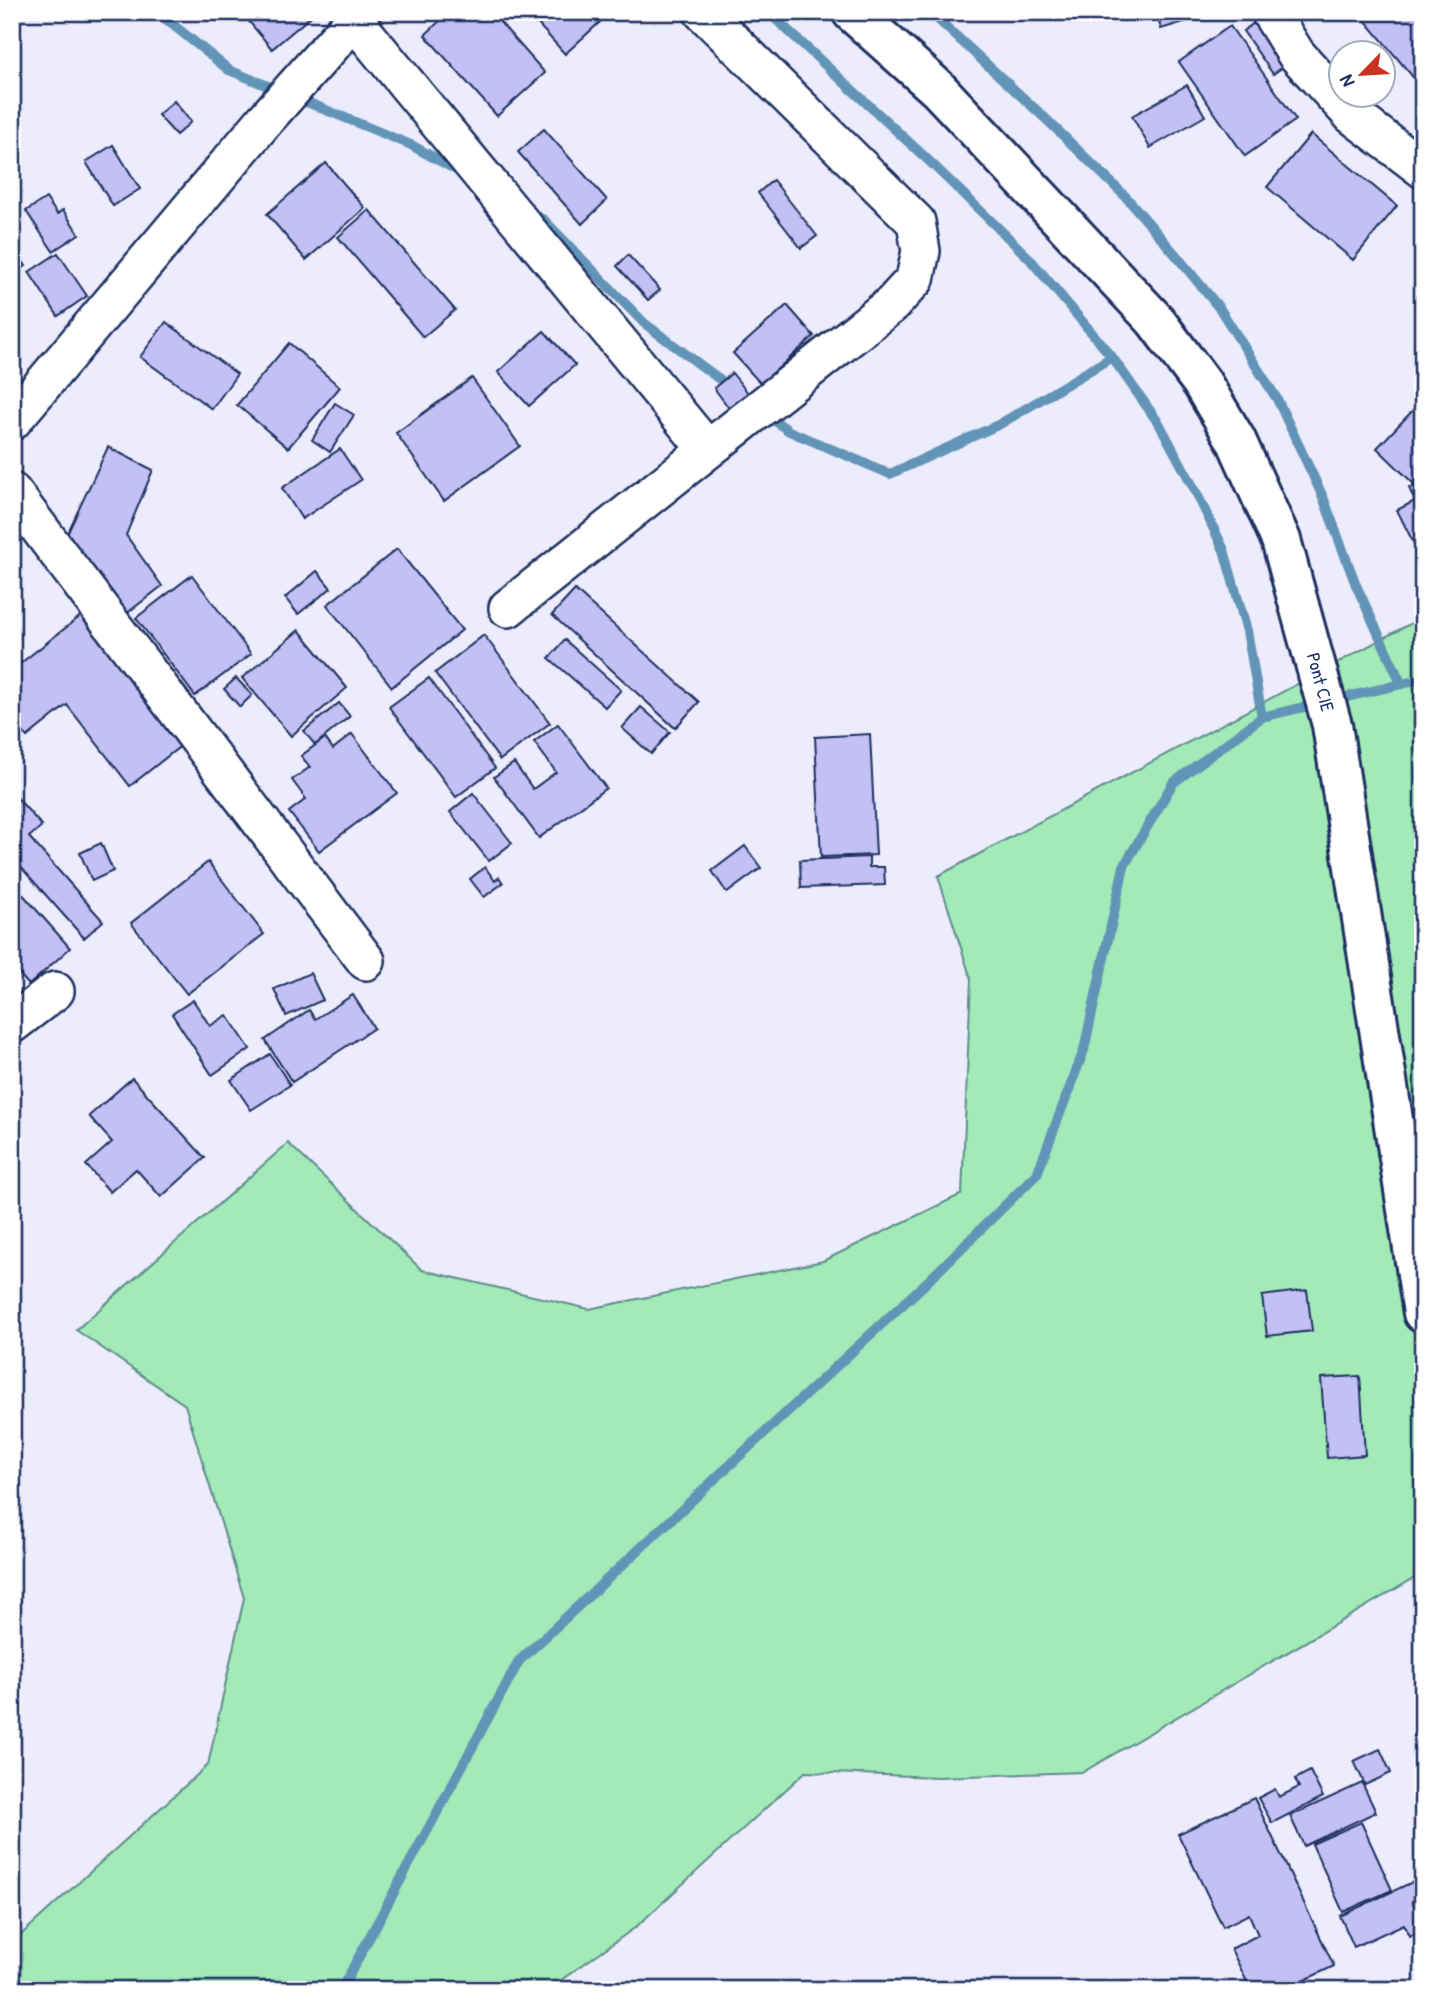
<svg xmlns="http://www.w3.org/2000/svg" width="1435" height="2002" font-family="'Patrick Hand',sans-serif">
<rect width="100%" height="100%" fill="#edecfc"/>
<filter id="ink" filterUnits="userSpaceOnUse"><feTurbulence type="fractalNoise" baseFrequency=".0143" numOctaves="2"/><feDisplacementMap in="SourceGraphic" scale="14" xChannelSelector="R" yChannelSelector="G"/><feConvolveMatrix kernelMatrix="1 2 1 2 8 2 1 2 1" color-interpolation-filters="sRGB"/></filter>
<g filter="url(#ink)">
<polygon fill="#a2eab7" stroke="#5e8c8a" stroke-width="2" points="1423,617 1423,1573 1083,1772 938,1777 805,1772 636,1927 547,1990 12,1990 12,1943 208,1765 244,1598 185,1405 76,1330 288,1143 422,1270 589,1309 823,1261 962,1194 971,979 938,876"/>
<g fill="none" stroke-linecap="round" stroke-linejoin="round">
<g stroke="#6294b7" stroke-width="10">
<polyline points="157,12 229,70 411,145 462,173"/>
<polyline points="768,12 927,159 1029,258 1112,357 1160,425 1195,490 1224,550 1247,631 1262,717"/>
<polyline points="930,12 1046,119 1126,197 1175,254 1220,309 1277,399 1323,497 1356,585 1401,683"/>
<polyline points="530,213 544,220 644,323 734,390"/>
<polyline points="763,412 789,431 890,474 1000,424 1112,357"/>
<polyline points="341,1990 519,1661 928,1281 1037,1174 1084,1050 1124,866 1173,783 1262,717 1423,679"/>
</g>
</g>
<g fill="#c3c1f4" stroke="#1b2f5e" stroke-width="2">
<polygon points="241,12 316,12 272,49"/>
<polygon points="449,12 491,12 545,73 497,116 425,35"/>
<polygon points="527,12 611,12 565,54"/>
<polygon points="1156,12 1216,12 1161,29"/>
<polygon points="1363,12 1423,12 1423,89 1360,14"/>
<polygon points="1261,18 1291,61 1273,74 1243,31"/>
<polygon points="1230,26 1296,120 1245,156 1179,62"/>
<polygon points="1187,85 1205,116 1150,148 1132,116"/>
<polygon points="174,101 191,122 176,135 158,115"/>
<polygon points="544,129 607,200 582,224 518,152"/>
<polygon points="1311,134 1397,206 1353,260 1267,187"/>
<polygon points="113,145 140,189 113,206 86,162"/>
<polygon points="326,163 365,208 306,260 267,214"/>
<polygon points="773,180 817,236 801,248 758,193"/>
<polygon points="46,198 57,214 63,210 79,234 53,251 26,211"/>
<polygon points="369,210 455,310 423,337 338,237"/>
<polygon points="16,252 26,266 12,275 12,255"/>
<polygon points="58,253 87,296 58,316 29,272"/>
<polygon points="628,255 660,290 648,300 617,266"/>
<polygon points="787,305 814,336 761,384 733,353"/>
<polygon points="166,322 237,374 212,409 140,357"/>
<polygon points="544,331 575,365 529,406 498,372"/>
<polygon points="289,343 340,387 288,448 237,405"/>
<polygon points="732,373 748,393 729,408 714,388"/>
<polygon points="472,378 520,446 444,501 396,433"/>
<polygon points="335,403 354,415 330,452 312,440"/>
<polygon points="1417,406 1423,412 1423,473 1413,483 1377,448"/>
<polygon points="108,447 153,470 126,535 162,586 117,621 62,545"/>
<polygon points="340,449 361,480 302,519 282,488"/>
<polygon points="1423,481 1423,560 1422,560 1397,510 1415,501 1409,488"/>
<polygon points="397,549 462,630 392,687 327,605"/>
<polygon points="317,571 331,588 298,614 285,598"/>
<polygon points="192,575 251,654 195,696 136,618"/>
<polygon points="575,590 699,702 675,728 552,615"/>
<polygon points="82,615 183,744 130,786 67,705 27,737 12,719 12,670"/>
<polygon points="299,630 347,688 291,736 242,678"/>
<polygon points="484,635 550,723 500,760 435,673"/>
<polygon points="565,640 621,690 605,707 549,658"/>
<polygon points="236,678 252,695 240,707 224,689"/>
<polygon points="429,678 495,768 456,797 389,707"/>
<polygon points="339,703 350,716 315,745 304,731"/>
<polygon points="641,707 670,732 651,754 622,728"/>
<polygon points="558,724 606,788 539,838 494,777 514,763 533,789 556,772 534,742"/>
<polygon points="352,734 397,793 319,851 289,812 306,799 292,780 310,767 301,756 325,738 333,749"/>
<polygon points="870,734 876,855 821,857 815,737"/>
<polygon points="12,792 42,826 29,837 103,921 84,938 12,857"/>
<polygon points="473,793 512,843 489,861 450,812"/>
<polygon points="101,843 113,871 92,881 80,853"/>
<polygon points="745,846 761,868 727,893 712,871"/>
<polygon points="869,857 869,867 884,867 885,885 801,888 800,860"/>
<polygon points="208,862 264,934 187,994 131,923"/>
<polygon points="485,867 495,881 499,877 503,883 484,897 470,879"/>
<polygon points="12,882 70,948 29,985 12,966"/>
<polygon points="310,973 323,1000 286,1016 274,989"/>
<polygon points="353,995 374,1028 292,1082 265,1040 309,1010 315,1019"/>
<polygon points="193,1000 210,1026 227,1015 250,1049 212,1075 172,1014"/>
<polygon points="270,1054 290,1085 251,1110 231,1080"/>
<polygon points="132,1078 205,1158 161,1197 136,1169 110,1192 86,1165 112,1142 89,1116"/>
<polygon points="1307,1290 1312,1331 1267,1336 1262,1296"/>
<polygon points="1360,1376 1365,1455 1327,1458 1321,1378"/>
<polygon points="1380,1749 1391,1773 1365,1785 1354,1761"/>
<polygon points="1310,1771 1323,1797 1272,1823 1258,1798 1275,1789 1279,1797 1299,1787 1295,1779"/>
<polygon points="1362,1783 1376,1812 1304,1846 1290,1816"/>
<polygon points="1254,1798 1334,1966 1284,1990 1251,1990 1231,1949 1258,1935 1249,1914 1223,1927 1178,1834"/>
<polygon points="1361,1822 1392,1890 1343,1912 1312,1844"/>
<polygon points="1423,1877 1423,1896 1412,1901 1423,1923 1423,1930 1410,1936 1404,1924 1354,1947 1340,1916"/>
</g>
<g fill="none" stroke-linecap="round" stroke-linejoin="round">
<g stroke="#1b2f5e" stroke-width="42">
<g id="street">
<polyline points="1270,12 1296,54 1352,115 1423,169"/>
<polyline points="354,20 707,449"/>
<polyline points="12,421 265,120 361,12"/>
<polyline points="12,492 366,961"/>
<polyline points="508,608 892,304 915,279 921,251 916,222 703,12"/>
<polyline points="12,1024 55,991"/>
</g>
</g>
<g stroke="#1b2f5e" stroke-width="44">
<polyline id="secondary" points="852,12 938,89 1155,320 1202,383 1236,440 1281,540 1332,725 1423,1313"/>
</g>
<use href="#street" stroke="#fff" stroke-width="37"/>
<use href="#secondary" stroke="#fff" stroke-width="38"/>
</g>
</g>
<g text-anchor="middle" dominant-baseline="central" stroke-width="7" stroke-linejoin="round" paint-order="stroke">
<g font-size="19" fill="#1b2f5e" stroke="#fff">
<text transform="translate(1321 682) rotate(75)">Pont CIE</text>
</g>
</g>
<rect width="1435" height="2002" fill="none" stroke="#fff" stroke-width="42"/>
<rect x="21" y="21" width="1393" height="1960" fill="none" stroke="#1b2f5e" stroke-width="2.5" filter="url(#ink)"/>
<g transform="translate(1362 74) rotate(245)"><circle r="33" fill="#ffffff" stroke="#a4acbf" stroke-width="2"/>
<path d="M0-5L12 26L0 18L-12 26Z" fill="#c8321e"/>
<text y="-10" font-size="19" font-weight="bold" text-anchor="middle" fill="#1b2f5e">N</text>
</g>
</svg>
